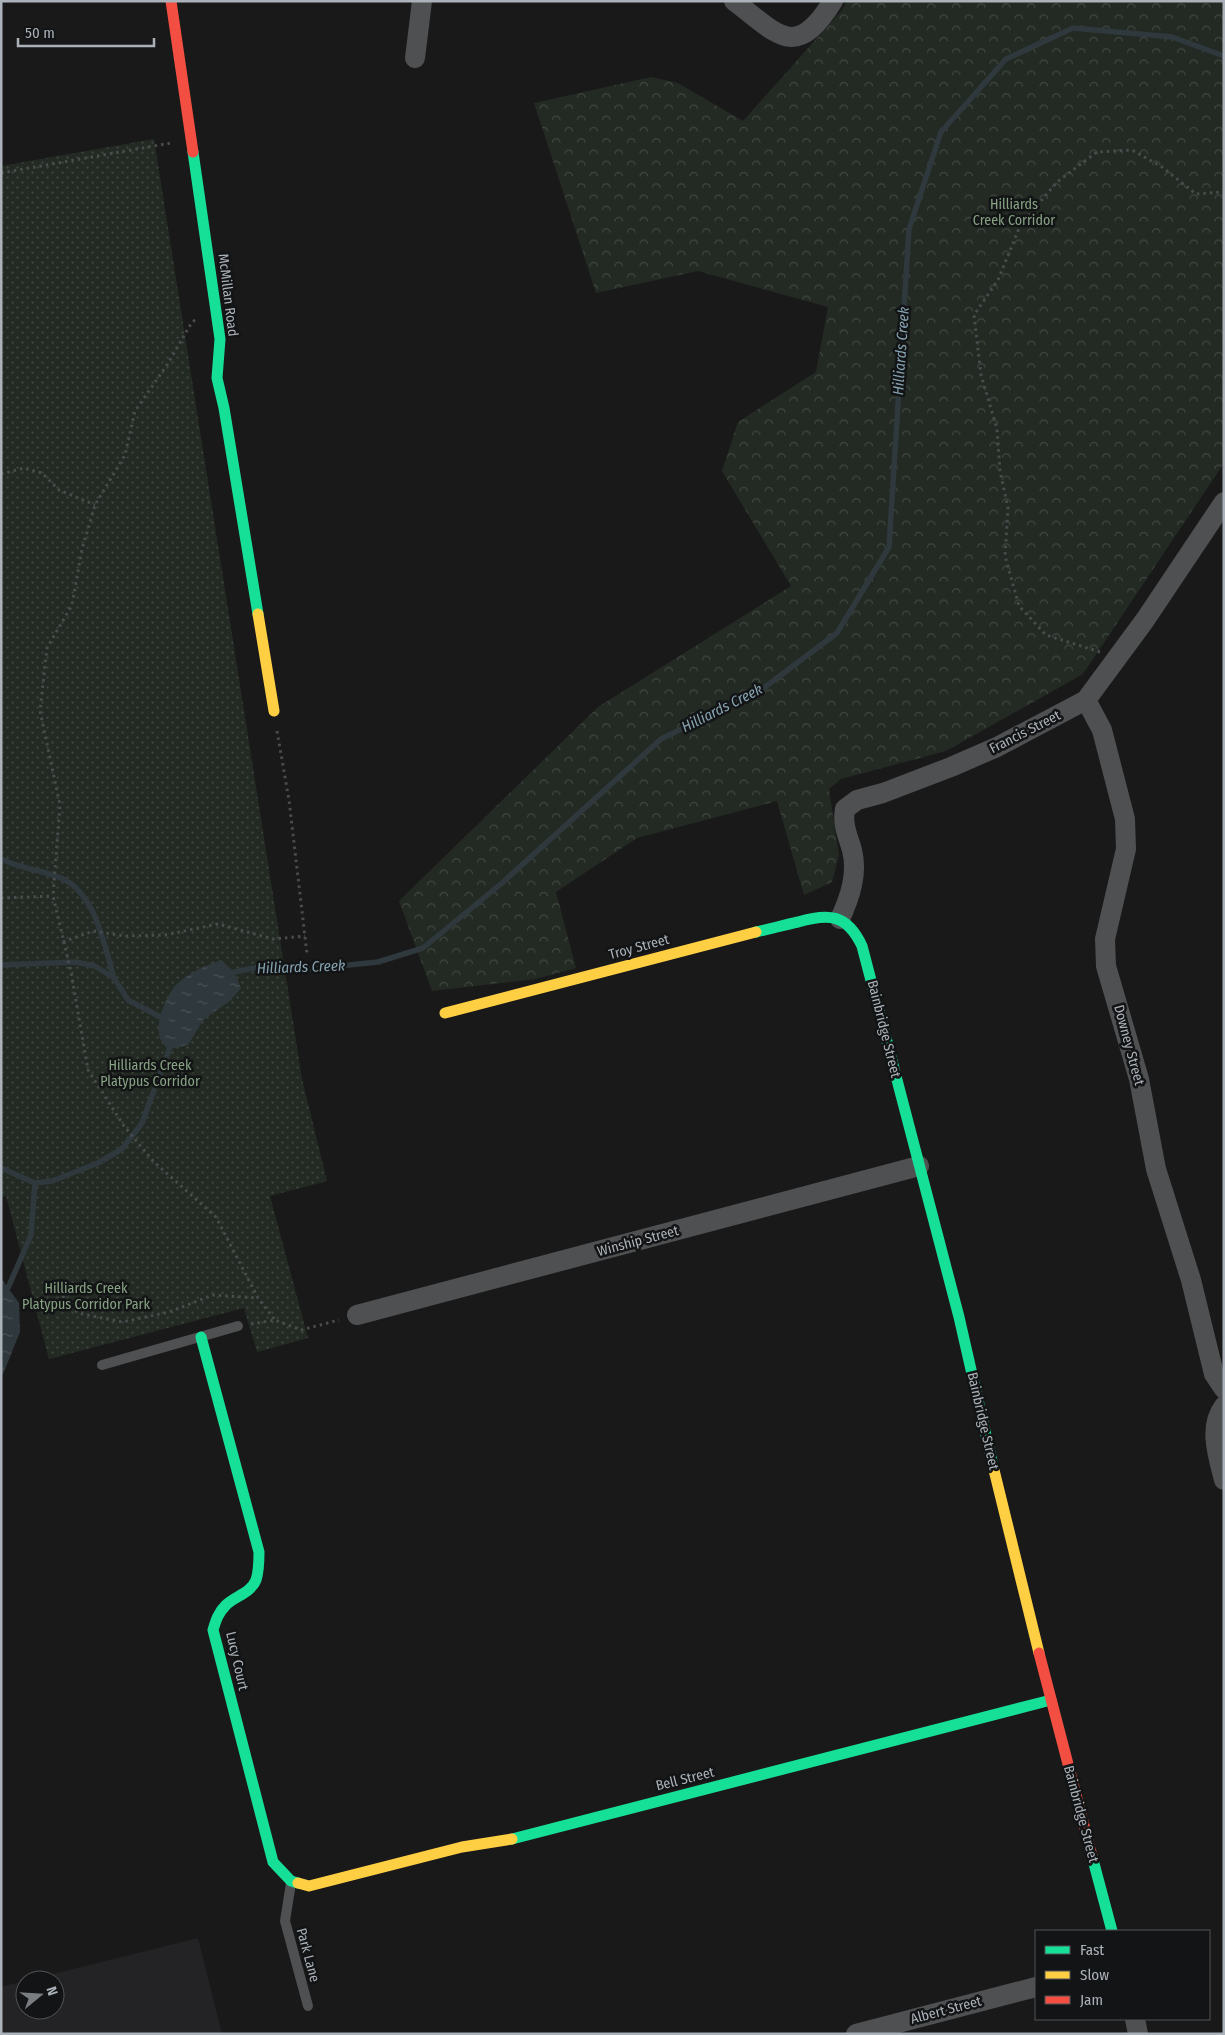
<svg xmlns="http://www.w3.org/2000/svg" width="1225" height="2035" font-family="'Fira Sans Condensed',sans-serif">
<defs>
<pattern id="forest-crowns" width="20" height="18" patternUnits="userSpaceOnUse" patternTransform="scale(1.25)"><rect width="20" height="18" fill="#232a23"/><path d="M2 6a3 3 0 1 1 6 0M12 15a3 3 0 1 1 6 0" fill="none" stroke="#404641"/></pattern>
<pattern id="park-dots" width="8" height="8" patternUnits="userSpaceOnUse" patternTransform="scale(1.25)"><rect width="8" height="8" fill="#232a23"/><path d="M2 2h.1M6 6h.1" fill="none" stroke="#404641" stroke-width="1.8" stroke-linecap="round"/></pattern>
<pattern id="water-ripples" width="26" height="14" patternUnits="userSpaceOnUse" patternTransform="scale(1.25)"><rect width="26" height="14" fill="#2f383c"/><path d="M2 4q2-2 4 0t4 0M15 11q2-2 4 0t4 0" fill="none" stroke="#4a5256"/></pattern>
</defs>
<rect width="100%" height="100%" fill="#191919"/>
<polygon fill="#232325" points="198,1938 222,2034 1,2034 1,1987 25,1981 25,2010 55,2010 55,1980 29,1980"/>
<polygon fill="url(#forest-crowns)" points="847,1 1224,1 1224,463 1083,674 946,751 841,779 829,789 839,855 832,882 804,895 777,801 637,838 556,892 576,968 536,979 432,991 399,901 598,707 791,586 722,471 738,422 816,372 828,307 698,271 596,293 534,103 651,77 678,83 743,121 842,10"/>
<polygon fill="url(#park-dots)" points="154,139 302,1079 327,1181 270,1196 308,1338 257,1352 244,1308 49,1359 6,1196 1,1197 1,166"/>
<g fill="url(#water-ripples)">
<path d="M 221,960 L 234,972 L 241,988 L 231,1000 L 203,1020 L 188,1045 C 182,1046 174,1049 169,1048 C 147,1040 165,995 177,984 C 190,972 205,966 221,960 Z"/>
<polygon points="1,1278 19,1303 20,1332 3,1374 1,1375"/>
</g>
<g fill="none" stroke-linecap="round" stroke-linejoin="round">
<g stroke="#2f383c" stroke-width="5.5">
<path d="M 1,859 C 20,869 44,870 63,879 C 96,895 104,945 114,978"/>
<polyline points="1,965 76,962 95,966 114,978 128,1000 166,1020"/>
<polyline points="229,975 234,972 270,965 300,970 378,962 423,948 502,883 661,739 761,690 837,633 889,547 909,229 941,132 1006,59 1073,28 1172,37 1224,56"/>
<polyline points="1,1168 35,1183 52,1181 98,1163 122,1149 142,1123 172,1042"/>
<polyline points="8,1288 31,1235 35,1183"/>
</g>
<g stroke="#494b4d" stroke-width="3" stroke-dasharray="2.5 4" stroke-linecap="butt">
<polyline points="1,173 171,143"/>
<polyline points="195,320 192,322 167,365 135,411 125,455 95,505 82,549 72,605 47,648 40,711 60,805 53,896 71,972 88,1070 124,1126 154,1162 216,1217 258,1298 275,1320"/>
<polyline points="1,474 24,468 42,473 59,490 95,505"/>
<polyline points="1100,652 1046,635 1019,606 1005,556 1008,508 1000,471 997,429 981,375 974,315 998,280 1020,226 1057,182 1097,152 1132,150 1162,167 1196,194 1224,192"/>
<polyline points="277,731 289,800 307,954"/>
<polyline points="1,898 53,896"/>
<polyline points="63,942 93,931 124,936 165,935 218,924 273,939 305,936"/>
<polyline points="54,1286 78,1313 122,1322 169,1312 213,1295 258,1298"/>
<polyline points="251,1324 275,1320 301,1330 339,1320"/>
</g>
<g stroke="#4e5052" stroke-width="10">
<polyline points="102,1365 238,1326"/>
<polyline points="291,1883 285,1921 308,2006"/>
</g>
<g stroke="#4e5052" stroke-width="20">
<path d="M 734,1 C 778,34 795,62 833,1"/>
<polyline points="415,58 422,1"/>
<polyline points="1086,700 1102,730 1125,819 1126,849 1105,939 1106,966 1139,1079 1156,1169 1191,1280 1214,1374 1224,1389"/>
<path d="M 840,919 C 850,897 858,874 852,850 C 848,836 842,824 845,809 L 857,800 L 883,793 L 951,767 L 997,747 L 1086,700 L 1145,620 L 1224,502"/>
<polyline points="357,1315 919,1166"/>
<path d="M 1224,1406 C 1208,1427 1218,1456 1224,1480"/>
<polyline points="1135,2019 1138,2034"/>
<polyline points="856,2034 1036,1987"/>
</g>
<g stroke="#16e098" stroke-width="11">
<polyline points="193,152 220,339 217,378 224,408 258,614"/>
<path d="M 756,932 C 770,929 784,925 798,922 C 829,913 847,914 862,946 L 959,1317 L 993,1466"/>
<path d="M 201,1337 L 259,1552 C 259,1561 259,1571 256,1580 C 251,1593 235,1596 226,1605 C 218,1613 216,1620 213,1630 L 273,1862 L 291,1881 L 298,1883"/>
<polyline points="512,1839 1051,1700"/>
<polyline points="1092,1856 1112,1931"/>
</g>
<g stroke="#ffcf43" stroke-width="11">
<polyline points="258,614 274,711"/>
<polyline points="445,1013 756,932"/>
<polyline points="993,1466 1039,1653"/>
<polyline points="298,1883 309,1886 462,1847 512,1839"/>
</g>
<g stroke="#f24e42" stroke-width="11">
<polyline points="171,1 193,152"/>
<polyline points="1039,1653 1092,1856"/>
</g>
</g>
<g text-anchor="middle" dominant-baseline="central" stroke-width="5" stroke-linejoin="round" paint-order="stroke">
<g font-size="14" fill="#87a384" stroke="#131415">
<text x="1014" y="204">Hilliards<tspan x="1014" dy="16">Creek Corridor</tspan></text>
<text x="150" y="1065">Hilliards Creek<tspan x="150" dy="16">Platypus Corridor</tspan></text>
<text x="86" y="1288">Hilliards Creek<tspan x="86" dy="16">Platypus Corridor Park</tspan></text>
</g>
<g font-size="14" fill="#acb2b9" stroke="#131415">
<text transform="translate(228 295) rotate(83)">McMillan Road</text>
<text transform="translate(1025 732) rotate(-27)">Francis Street</text>
<text transform="translate(639 947) rotate(-15)">Troy Street</text>
<text transform="translate(884 1029) rotate(76)">Bainbridge Street</text>
<text transform="translate(1129 1045) rotate(75)">Downey Street</text>
<text transform="translate(638 1241) rotate(-15)">Winship Street</text>
<text transform="translate(983 1421) rotate(77)">Bainbridge Street</text>
<text transform="translate(237 1661) rotate(77)">Lucy Court</text>
<text transform="translate(685 1779) rotate(-14)">Bell Street</text>
<text transform="translate(1081 1814) rotate(75)">Bainbridge Street</text>
<text transform="translate(308 1955) rotate(75)">Park Lane</text>
<text transform="translate(946 2010) rotate(-15)">Albert Street</text>
</g>
<g font-size="15" font-style="italic" fill="#86a3b1" stroke="#131415">
<text transform="translate(901 351) rotate(-86)">Hilliards Creek</text>
<text transform="translate(722 708) rotate(-27)">Hilliards Creek</text>
<text transform="translate(301 967) rotate(-2)">Hilliards Creek</text>
</g>
</g>
<rect width="1225" height="2035" fill="none" stroke="#acb2b9" stroke-width="5"/>
<rect x="1035" y="1930" width="175" height="90" fill="#131415" stroke="#505357"/>
<rect x="1045" y="1946" width="25" height="8" fill="#16e098" stroke="#505357"/>
<text x="1080" y="1955" font-size="15" fill="#acb2b9">Fast</text>
<rect x="1045" y="1971" width="25" height="8" fill="#ffcf43" stroke="#505357"/>
<text x="1080" y="1980" font-size="15" fill="#acb2b9">Slow</text>
<rect x="1045" y="1996" width="25" height="8" fill="#f24e42" stroke="#505357"/>
<text x="1080" y="2005" font-size="15" fill="#acb2b9">Jam</text>
<g transform="translate(40 1995) rotate(72)"><circle r="24" fill="#131415" stroke="#505357"/>
<path d="M0-4L9 19L0 12L-9 19Z" fill="#797c81"/>
<text y="-8" font-size="14" font-weight="bold" text-anchor="middle" fill="#acb2b9">N</text>
</g>
<path d="M18 38v8h136v-8" fill="none" stroke="#acb2b9" stroke-width="2.5"/>
<text x="25" y="38" font-size="15" fill="#acb2b9" stroke="#131415" stroke-width="4" paint-order="stroke">50 m</text>
</svg>
